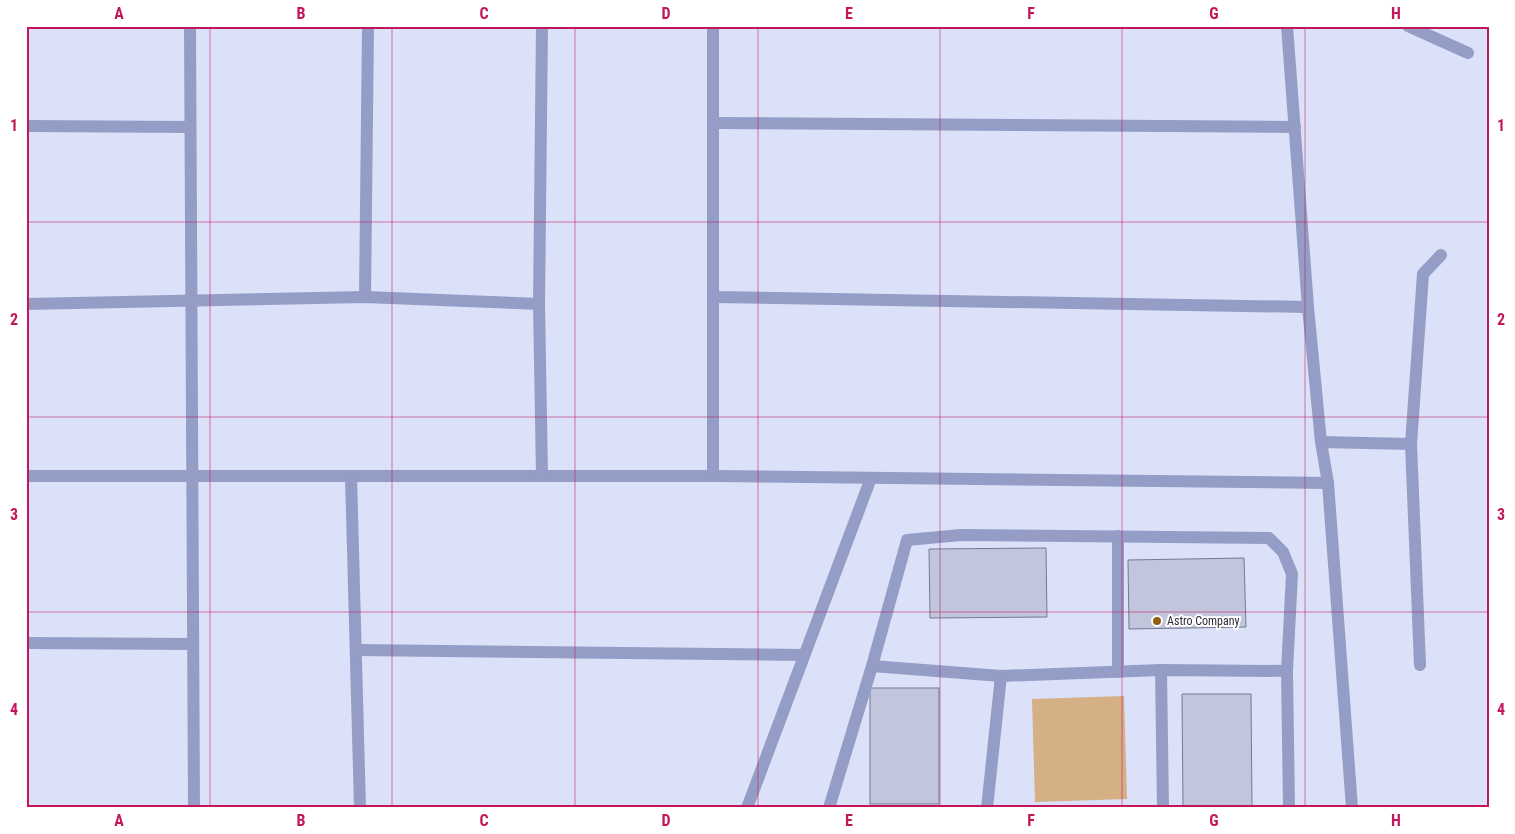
<svg xmlns="http://www.w3.org/2000/svg" width="1515" height="834" font-family="'Roboto Condensed',sans-serif">
<rect width="100%" height="100%" fill="#dbe1f8"/>
<polygon fill="#d5af86" points="1124,696 1127,799 1035,802 1032,699"/>
<g fill="#c1c6dd" stroke="#757a8e">
<polygon points="1046,548 1047,617 930,618 929,549"/>
<polygon points="1244,558 1246,627 1129,629 1128,560"/>
<rect x="870" y="688" width="69" height="116"/>
<polygon points="1182,694 1251,694 1252,808 1183,808"/>
</g>
<g fill="none" stroke-linecap="round" stroke-linejoin="round">
<g stroke="#949dc6" stroke-width="12">
<polyline points="1321,442 1411,444"/>
<polyline points="1420,665 1411,444 1423,274 1441,255"/>
<polyline points="872,666 1001,676 1161,670 1287,671"/>
<polyline points="1161,670 1163,808"/>
<polyline points="1118,672 1118,536"/>
<polyline points="829,808 872,666 907,540 961,535 1269,538 1283,552 1292,574 1287,671 1289,808"/>
<polyline points="987,808 1001,676"/>
</g>
<g stroke="#949dc6" stroke-width="12">
<polyline points="190,26 194,808"/>
<polyline points="1287,26 1308,307 1321,442 1328,483 1352,808"/>
<polyline points="1408,26 1468,53"/>
<polyline points="713,123 1295,127"/>
<polyline points="26,126 190,127"/>
<polyline points="365,297 368,26"/>
<polyline points="713,297 1308,307"/>
<polyline points="26,304 365,297 539,304"/>
<polyline points="26,476 713,476 1328,483"/>
<polyline points="351,476 360,808"/>
<polyline points="542,476 539,304 542,26"/>
<polyline points="713,476 713,26"/>
<polyline points="26,643 192,644"/>
<polyline points="356,650 804,655"/>
<polyline points="747,808 871,478"/>
</g>
</g>
<path fill="none" stroke="#c2185b" stroke-width="1" stroke-opacity="0.55" d="M 210,26 L 210,808M 392,26 L 392,808M 575,26 L 575,808M 758,26 L 758,808M 940,26 L 940,808M 1122,26 L 1122,808M 1305,26 L 1305,808M 26,222 L 1489,222M 26,417 L 1489,417M 26,612 L 1489,612"/>
<circle fill="#935e14" stroke="#fff" stroke-width="2" cx="1157" cy="621" r="5"/>
<g text-anchor="middle" dominant-baseline="central" stroke-width="4" stroke-linejoin="round" paint-order="stroke">
<g font-size="12" fill="#2c2e37" stroke="#fff" text-anchor="start">
<text x="1167" y="621">Astro Company</text>
</g>
</g>
<rect width="1515" height="834" fill="none" stroke="#ffffff" stroke-width="55"/>
<rect x="28" y="28" width="1460" height="778" fill="none" stroke="#c2185b" stroke-width="2"/>
<g font-size="16" text-anchor="middle" font-weight="bold" fill="#c2185b">
<text x="119" y="19">A</text>
<text x="301" y="19">B</text>
<text x="484" y="19">C</text>
<text x="666" y="19">D</text>
<text x="849" y="19">E</text>
<text x="1031" y="19">F</text>
<text x="1214" y="19">G</text>
<text x="1396" y="19">H</text>
<text x="14" y="131">1</text>
<text x="1501" y="131">1</text>
<text x="14" y="325">2</text>
<text x="1501" y="325">2</text>
<text x="14" y="520">3</text>
<text x="1501" y="520">3</text>
<text x="14" y="715">4</text>
<text x="1501" y="715">4</text>
<text x="119" y="826">A</text>
<text x="301" y="826">B</text>
<text x="484" y="826">C</text>
<text x="666" y="826">D</text>
<text x="849" y="826">E</text>
<text x="1031" y="826">F</text>
<text x="1214" y="826">G</text>
<text x="1396" y="826">H</text>
</g>
</svg>
